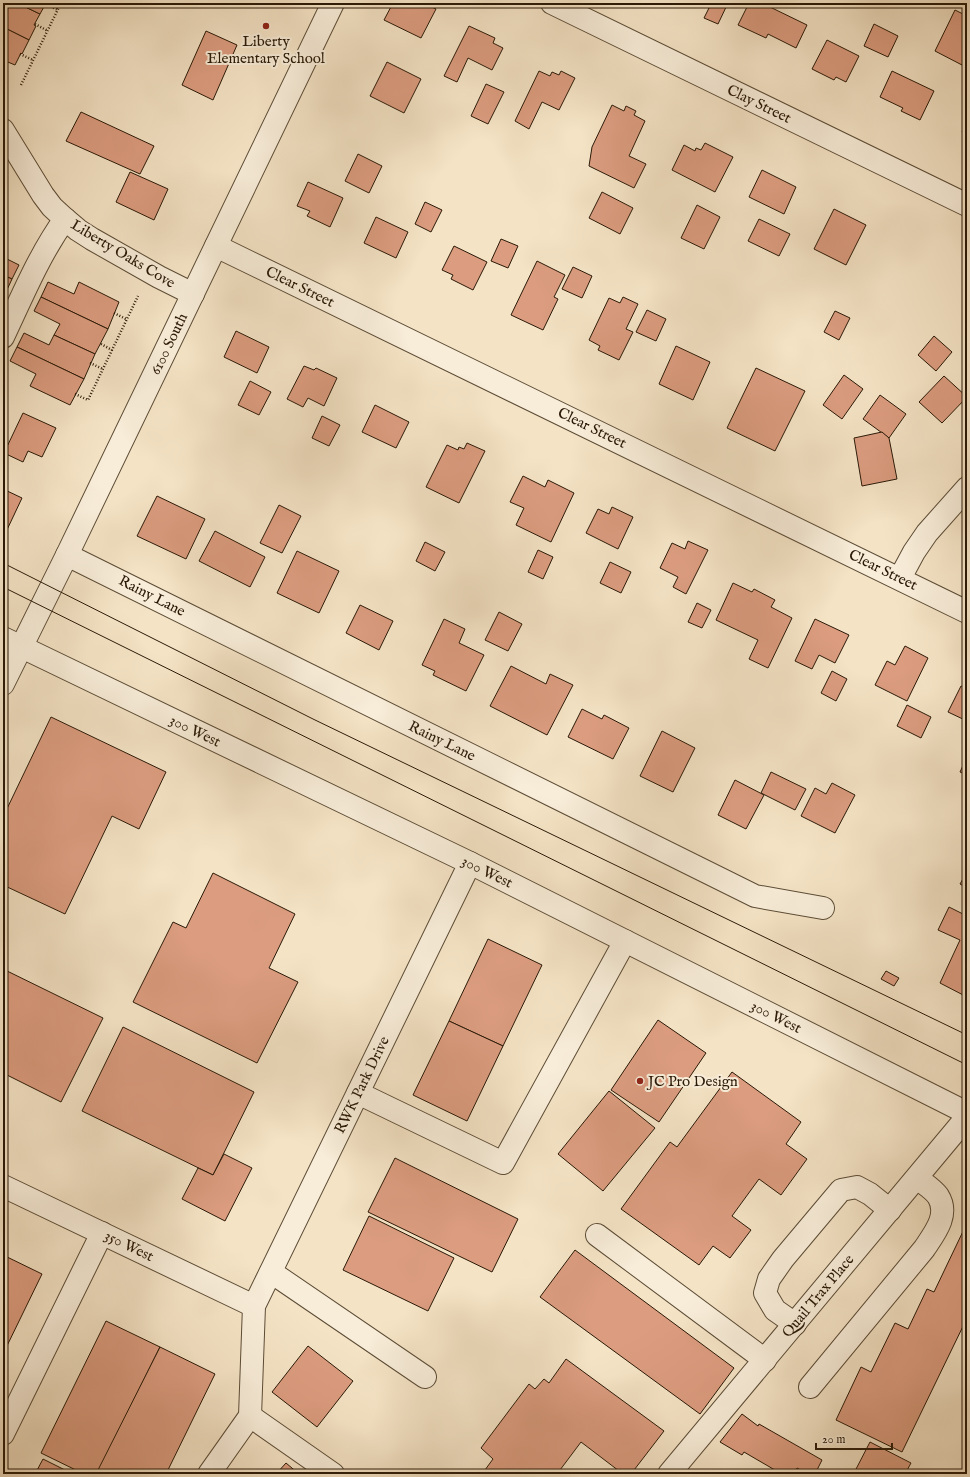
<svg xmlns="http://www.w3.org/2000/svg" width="970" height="1477" font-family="'IM FELL English',serif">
<rect width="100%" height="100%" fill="#f4e3c5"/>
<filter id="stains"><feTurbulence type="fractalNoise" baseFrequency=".005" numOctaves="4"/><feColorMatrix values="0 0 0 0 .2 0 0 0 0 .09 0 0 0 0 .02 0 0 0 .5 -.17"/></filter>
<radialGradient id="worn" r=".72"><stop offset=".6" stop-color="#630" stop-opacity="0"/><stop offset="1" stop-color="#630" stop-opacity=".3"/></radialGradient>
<g fill="#db9c7f" stroke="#2a1907">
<polygon points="3,3 17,3 40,14 34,25 36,26 29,40 3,27"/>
<polygon points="17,3 46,3 40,14"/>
<polygon points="393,3 423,3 436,9 421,38 384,20"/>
<polygon points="698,3 728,3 718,24 704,18 709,8"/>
<polygon points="749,3 772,3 770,7 807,25 796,48 768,34 766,38 738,25"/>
<polygon points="955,10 967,16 967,54 962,65 935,51"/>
<polygon points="874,24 898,36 888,57 864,46"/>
<polygon points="469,26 495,38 493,43 503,48 492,70 468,58 457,82 444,76"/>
<polygon points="3,27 29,40 22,54 21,53 15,65 3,60"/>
<polygon points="206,31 237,45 213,100 182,85"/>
<polygon points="827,40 859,56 846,82 836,77 834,80 812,69"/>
<polygon points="387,62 421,79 404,113 370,96"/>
<polygon points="539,71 550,76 552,72 559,75 561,71 575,78 559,110 542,102 529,129 515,121"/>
<polygon points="892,71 934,91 920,120 901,111 903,108 880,97"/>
<polygon points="486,84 504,92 488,124 471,116"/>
<polygon points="612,105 624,111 626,106 636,111 634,115 645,121 629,156 646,164 634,188 589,166 592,147"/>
<polygon points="81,112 154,146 140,174 66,141"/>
<polygon points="967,122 967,135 962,132"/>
<polygon points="705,143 733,157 715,192 672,170 684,145 695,151 696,148 701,150"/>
<polygon points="358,154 382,166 369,193 345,181"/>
<polygon points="762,170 796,187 784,214 749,197"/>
<polygon points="130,172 168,189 154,220 116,202"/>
<polygon points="308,182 343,198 330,227 307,216 310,211 297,206"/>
<polygon points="602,192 633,208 620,234 589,218"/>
<polygon points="425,202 442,210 431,232 415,224"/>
<polygon points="697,205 720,217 704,249 681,238"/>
<polygon points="834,209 866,225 846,265 814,249"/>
<polygon points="376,217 408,232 396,258 364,243"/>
<polygon points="759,219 790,234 779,256 748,241"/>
<polygon points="501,239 518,246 508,268 491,261"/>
<polygon points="454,246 487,262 473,290 451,279 453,275 442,270"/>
<polygon points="3,257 19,265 12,279 3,275"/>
<polygon points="537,261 565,275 554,297 558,299 543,330 511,315"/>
<polygon points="573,267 592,276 582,298 562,289"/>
<polygon points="3,275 12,279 5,294 3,293"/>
<polygon points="48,282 74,294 79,282 119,302 108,329 41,297"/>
<polygon points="41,297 108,329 95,354 54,335 60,324 34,311"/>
<polygon points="623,297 638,304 626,329 633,332 619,360 598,350 600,346 589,340 609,298 620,303"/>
<polygon points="647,310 666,319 656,341 636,332"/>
<polygon points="835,311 850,318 839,340 824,332"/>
<polygon points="236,331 269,347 257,373 224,357"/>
<polygon points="24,333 49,345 54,335 95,354 84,379 17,347"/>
<polygon points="934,336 952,352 936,371 918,355"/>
<polygon points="676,346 710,362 693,400 659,384"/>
<polygon points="17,347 84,379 70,405 30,386 36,374 10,361"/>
<polygon points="304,366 314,370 316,368 337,378 324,406 308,398 303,407 287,399"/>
<polygon points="756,368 805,391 775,451 727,428"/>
<polygon points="844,375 863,389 842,419 823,405"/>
<polygon points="944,376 967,397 942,423 919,402"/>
<polygon points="250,381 271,392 259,415 238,405"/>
<polygon points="880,395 906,414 889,438 863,419"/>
<polygon points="375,405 409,422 396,448 362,432"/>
<polygon points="23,413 56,428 42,457 28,451 23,462 4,453"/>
<polygon points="322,416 340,425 329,446 312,438"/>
<polygon points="882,432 889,438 897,479 862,486 854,438"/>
<polygon points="467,443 485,451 459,503 426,487 447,445 458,450 459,447 464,449"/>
<polygon points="523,476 545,487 548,480 574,493 551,542 516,525 524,508 510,502"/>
<polygon points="3,489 22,498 5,534 3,533"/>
<polygon points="157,496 205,519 186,559 137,536"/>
<polygon points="279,505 301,516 282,553 260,543"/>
<polygon points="612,507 633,517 618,549 586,533 598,509 609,514"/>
<polygon points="215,531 265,557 250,587 199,561"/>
<polygon points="688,541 708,550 686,594 673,587 678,577 660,568 672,543 685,549"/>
<polygon points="425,542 445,552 435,571 416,561"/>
<polygon points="538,550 553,557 543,579 528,572"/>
<polygon points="297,551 339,571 319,613 277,593"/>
<polygon points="610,562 631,572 621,593 600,583"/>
<polygon points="733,583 752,592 754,589 775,600 771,607 792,618 768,668 749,659 758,640 716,620"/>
<polygon points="697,603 711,610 702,628 688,622"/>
<polygon points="360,605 393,621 379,650 346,633"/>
<polygon points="499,612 522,624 508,651 485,640"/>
<polygon points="444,619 465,629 459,643 484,655 466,691 433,675 435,671 422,665"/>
<polygon points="815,619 849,635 835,663 819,655 812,669 795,661"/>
<polygon points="905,646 928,658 907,701 875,685 887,661 895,665"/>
<polygon points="511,666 546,684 550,674 573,685 547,735 490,706"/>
<polygon points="832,671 847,679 836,701 821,693"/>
<polygon points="961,686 967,688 967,721 948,712"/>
<polygon points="907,705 931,717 921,738 897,726"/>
<polygon points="582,709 602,719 604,715 629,728 613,759 568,737"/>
<polygon points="51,717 166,772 139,829 112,816 65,914 3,885 3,817"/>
<polygon points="662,731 695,748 673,792 640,776"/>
<polygon points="967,757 967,775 960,772"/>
<polygon points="771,772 806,789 795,810 761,793"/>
<polygon points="735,780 764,795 746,829 718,815"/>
<polygon points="832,783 855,795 835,833 801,816 815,788 826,794"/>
<polygon points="967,872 967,888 960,884"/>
<polygon points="213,873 295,914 269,968 298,982 257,1063 133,1002 173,922 186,928"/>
<polygon points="949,907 967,916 967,997 940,983 960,940 938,930"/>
<polygon points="488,939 542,965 503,1046 449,1021"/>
<polygon points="3,969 103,1018 61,1102 3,1073"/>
<polygon points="886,971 899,978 894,986 881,979"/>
<polygon points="658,1020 706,1053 659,1122 611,1090"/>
<polygon points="449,1021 503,1046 467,1121 413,1095"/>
<polygon points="123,1027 254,1092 213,1175 82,1111"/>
<polygon points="732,1072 801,1122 786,1144 807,1159 781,1195 759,1179 732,1216 751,1230 730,1258 713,1246 699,1265 621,1209 670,1142 677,1147"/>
<polygon points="609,1091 655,1128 603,1191 558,1154"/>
<polygon points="224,1154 252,1168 225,1221 182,1199 198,1168 213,1175"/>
<polygon points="395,1158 518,1219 492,1272 368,1212"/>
<polygon points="369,1216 454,1258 428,1311 343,1270"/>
<polygon points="967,1223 967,1318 902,1452 836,1420 861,1367 871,1372 895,1323 908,1329 927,1289 934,1292"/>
<polygon points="575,1250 734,1368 700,1414 540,1297"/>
<polygon points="3,1255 42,1274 3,1354"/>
<polygon points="106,1321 160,1347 97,1474 84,1474 41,1453"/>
<polygon points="308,1346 353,1381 317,1427 272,1392"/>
<polygon points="160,1347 215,1374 166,1474 106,1474 98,1470"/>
<polygon points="566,1359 664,1431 631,1474 623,1474 581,1442 557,1474 482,1474 493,1459 481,1448 529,1384 535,1389 544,1379 549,1383"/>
<polygon points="742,1414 758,1426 759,1424 822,1460 815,1474 808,1474 797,1468 794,1474 779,1474 780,1473 744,1452 742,1455 720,1442"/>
<polygon points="870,1442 911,1463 905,1474 854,1473"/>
<polygon points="43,1459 73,1474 35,1474"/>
<polygon points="286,1463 299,1474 276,1474"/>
</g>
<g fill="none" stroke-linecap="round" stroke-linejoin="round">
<g stroke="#5c4c36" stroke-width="24">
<g id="minor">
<polyline points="552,3 967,205"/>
<polyline points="3,130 43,195 52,207 65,219 78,230 92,239 159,277 193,294"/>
<polyline points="216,246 967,612"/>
<path d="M 3,337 C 22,297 39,255 65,219"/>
<polyline points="67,555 755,896 823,908"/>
<polyline points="900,578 914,552 927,533 967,488"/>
<polyline points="3,638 470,863 967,1113"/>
<polyline points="3,684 67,555 333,3"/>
<polyline points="358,1093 503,1163 625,941"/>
<polyline points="3,1186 254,1306"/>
<polyline points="597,1235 765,1360"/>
<polyline points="271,1272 425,1377"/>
<polyline points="795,1324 775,1310 765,1293 769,1279 783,1259 841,1190 857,1187 870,1194 890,1210"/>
<path d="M 810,1387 L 924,1249 C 934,1234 950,1215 938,1196 C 933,1189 923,1183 917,1178"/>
<polyline points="250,1416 333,1474"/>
<polyline points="3,1434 102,1233"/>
<polyline points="209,1474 250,1416 254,1306 470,863"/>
<polyline points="669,1474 967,1117"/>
</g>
</g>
<g stroke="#2a1907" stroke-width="2.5" stroke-dasharray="1 2" stroke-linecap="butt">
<polyline points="45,4 58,10"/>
<polyline points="35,24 48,31"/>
<polyline points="20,54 33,60"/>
<polyline points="21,85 61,3"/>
<polyline points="114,313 126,319"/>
<polyline points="101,344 112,350"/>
<polyline points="90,363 103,369"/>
<polyline points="75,394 88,400 138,296"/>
</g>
<use href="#minor" stroke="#f8edd9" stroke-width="22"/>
<g stroke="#2a1907" stroke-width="1">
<polyline points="3,563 313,719 967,1035"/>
<polyline points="3,587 967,1065"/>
</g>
</g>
<g fill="#8f2418" stroke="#f8edd9" stroke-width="1.5">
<circle cx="266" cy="26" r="4"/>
<circle cx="640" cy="1081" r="4"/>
</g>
<g text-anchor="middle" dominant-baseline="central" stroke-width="4" stroke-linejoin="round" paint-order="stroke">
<g font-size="15" fill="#2a1907" stroke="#f8edd9">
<text x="266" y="41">Liberty<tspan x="266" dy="17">Elementary School</tspan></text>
<text x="648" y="1081" text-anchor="start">JC Pro Design</text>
</g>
<g font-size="15" fill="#2a1907" stroke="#f8edd9">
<text transform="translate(759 104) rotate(26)">Clay Street</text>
<text transform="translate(123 254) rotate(31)">Liberty Oaks Cove</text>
<text transform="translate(300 287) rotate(26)">Clear Street</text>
<text transform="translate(169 344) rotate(-64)">6100 South</text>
<text transform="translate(592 428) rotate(26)">Clear Street</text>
<text transform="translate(883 570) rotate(26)">Clear Street</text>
<text transform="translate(152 596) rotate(27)">Rainy Lane</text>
<text transform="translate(195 731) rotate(26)">300 West</text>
<text transform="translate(442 741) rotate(26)">Rainy Lane</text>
<text transform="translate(487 872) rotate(26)">300 West</text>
<text transform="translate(776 1017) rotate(27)">300 West</text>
<text transform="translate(362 1085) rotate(-64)">RWK Park Drive</text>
<text transform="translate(129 1246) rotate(26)">350 West</text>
<text transform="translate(818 1296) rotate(-50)">Quail Trax Place</text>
</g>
</g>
<rect width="970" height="1477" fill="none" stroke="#f4e3c5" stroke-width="16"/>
<rect x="4" y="4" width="962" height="1469" fill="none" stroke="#2a1907" stroke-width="2"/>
<rect x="8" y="8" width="954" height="1461" fill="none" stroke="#2a1907"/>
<path d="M816 1443v6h76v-6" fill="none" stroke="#2a1907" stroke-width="2"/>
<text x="822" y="1443" font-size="12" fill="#2a1907" stroke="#f8edd9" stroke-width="3" paint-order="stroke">20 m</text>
<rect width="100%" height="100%" filter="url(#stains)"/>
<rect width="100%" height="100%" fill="url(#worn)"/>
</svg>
